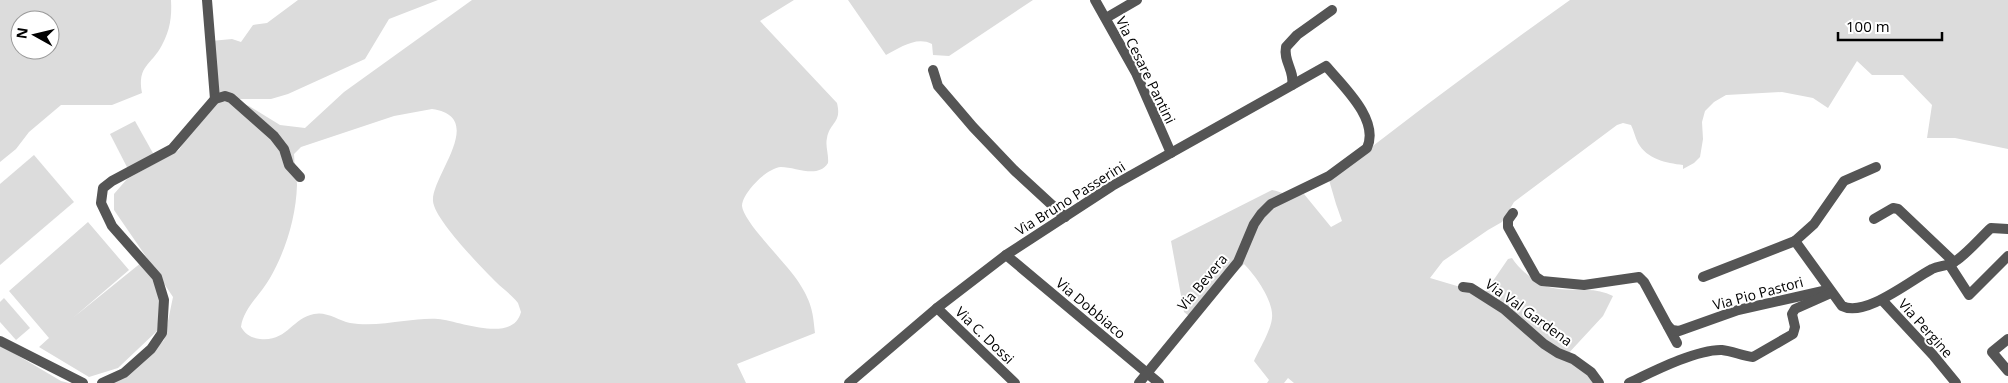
<svg xmlns="http://www.w3.org/2000/svg" width="2008" height="383" font-family="'Open Sans',sans-serif">
<rect width="100%" height="100%" fill="#fff"/>
<g fill="#dcdcdc" fill-rule="evenodd">
<path d="M 0,0 L 171,0 C 172,17 170,30 162,45 C 151,66 137,65 142,93 L 112,105 L 61,105 L 29,132 L 16,149 L 0,162 ZM 20,20 L 50,20 L 50,50 L 20,50 Z"/>
<polygon points="298,0 438,0 389,19 365,59 288,94 271,99 236,99 217,95 211,41 232,39 241,42 253,25 267,23"/>
<path d="M 472,0 L 794,0 L 760,21 L 837,103 C 842,123 830,122 827,138 C 825,146 829,155 828,163 C 818,179 796,167 781,167 C 770,168 757,180 750,189 C 747,193 742,200 742,206 C 744,224 791,267 801,286 C 812,304 813,313 815,333 L 737,364 L 746,383 L 114,383 L 129,374 L 164,340 L 173,297 L 149,261 L 162,295 L 157,331 L 118,368 L 89,377 L 39,347 L 49,338 L 9,291 L 88,222 L 129,270 L 74,317 L 147,258 L 114,210 L 114,194 L 127,179 L 179,150 L 203,110 L 213,102 L 233,101 L 249,106 L 280,125 L 305,128 L 344,92 ZM 432,109 C 488,117 431,176 433,201 C 434,219 482,268 496,282 C 503,289 512,295 518,303 L 521,312 C 513,344 460,321 438,319 C 427,318 415,320 404,321 C 387,323 368,326 350,323 C 338,320 326,311 314,314 C 292,318 287,342 260,339 C 251,338 245,334 241,327 C 243,309 261,294 270,278 C 286,250 296,217 297,185 C 297,175 294,165 294,154 L 301,147 L 394,116 Z"/>
<path d="M 848,0 L 1033,0 L 949,56 L 933,55 L 932,44 C 916,36 900,48 886,55 Z"/>
<path d="M 1570,0 L 2008,0 L 2008,149 L 1955,138 L 1927,138 L 1932,105 L 1903,75 L 1872,75 L 1857,61 L 1828,108 L 1813,98 L 1782,92 L 1726,95 L 1714,102 L 1705,111 L 1702,122 L 1703,139 L 1700,157 L 1694,163 L 1683,169 L 1683,165 C 1666,163 1647,159 1638,143 C 1635,137 1634,131 1631,125 L 1623,123 L 1617,125 L 1514,202 L 1502,222 L 1488,230 L 1443,261 L 1430,278 L 1484,294 L 1508,259 L 1512,258 C 1521,272 1541,288 1559,289 C 1578,291 1596,287 1613,296 L 1603,316 L 1566,356 L 1600,383 L 1294,383 L 1288,378 L 1284,383 L 1267,383 L 1269,380 L 1254,361 C 1259,350 1271,330 1272,318 C 1274,301 1255,275 1244,264 L 1194,314 L 1189,316 L 1184,312 L 1171,241 L 1272,190 C 1286,193 1289,198 1304,194 L 1331,227 L 1342,221 L 1336,204 L 1329,180 C 1408,118 1488,58 1570,0 Z"/>
<polygon points="135,121 154,155 128,169 110,134"/>
<polygon points="34,155 74,202 0,265 0,184"/>
<polygon points="4,298 30,328 16,340 0,322 0,302"/>
<polygon points="0,345 61,381 69,383 0,383"/>
</g>
<g fill="none" stroke-linecap="round" stroke-linejoin="round">
<g stroke="#555" stroke-width="10">
<polyline points="207,0 215,99"/>
<polyline points="1095,0 1136,73 1171,153"/>
<polyline points="1106,18 1137,0"/>
<polyline points="933,70 938,86 973,127 1015,171 1065,217"/>
<path d="M 1292,85 C 1295,71 1283,61 1286,47 L 1297,35 L 1332,10"/>
<polyline points="1513,213 1508,220 1508,227 1536,277 1542,281 1584,285 1639,277 1644,282 1677,343"/>
<polyline points="1874,219 1893,208 1898,209 1954,262"/>
<polyline points="1795,241 1814,224 1844,181 1876,167"/>
<polyline points="1006,255 1159,383"/>
<polyline points="1949,264 1969,295 2008,256"/>
<path d="M 1703,277 L 1795,241 L 1842,306 C 1865,318 1911,280 1932,269 C 1939,266 1947,266 1954,262 C 1965,256 1981,237 1991,228 L 2008,229"/>
<polyline points="1463,287 1471,288 1504,309 1544,344 1558,353 1573,359 1591,372 1599,383"/>
<polyline points="1882,300 1933,355 1956,383"/>
<polyline points="937,308 1015,383"/>
<polyline points="1668,326 1672,330 1679,331 1738,310 1823,291"/>
<polyline points="2008,339 1992,352 2008,371"/>
<polyline points="0,341 83,383"/>
<polyline points="102,383 124,373 151,349 162,333 164,300 157,277 112,226 101,203 103,188 112,181 172,149 215,99 225,96 231,98 274,136 284,149 289,165 300,177"/>
<path d="M 849,383 L 937,308 L 1006,255 L 1112,186 L 1326,66 C 1343,86 1380,120 1367,148 L 1329,176 L 1271,204 L 1261,214 L 1254,224 L 1238,262 L 1139,383"/>
<path d="M 1629,383 C 1652,372 1697,349 1722,350 C 1732,351 1743,356 1753,357 L 1793,334 L 1795,327 L 1792,314 L 1795,309 L 1831,293"/>
</g>
</g>
<g text-anchor="middle" dominant-baseline="central" stroke-width="4" stroke-linejoin="round" paint-order="stroke">
<g font-size="14" fill="#000" stroke="#fff">
<text transform="translate(1146 70) rotate(64)">Via Cesare Pantini</text>
<text transform="translate(1070 198) rotate(-32)">Via Bruno Passerini</text>
<text transform="translate(1202 282) rotate(-50)">Via Bevera</text>
<text transform="translate(1758 293) rotate(-15)">Via Pio Pastori</text>
<text transform="translate(1091 308) rotate(40)">Via Dobbiaco</text>
<text transform="translate(1529 312) rotate(36)">Via Val Gardena</text>
<text transform="translate(1926 328) rotate(48)">Via Pergine</text>
<text transform="translate(985 335) rotate(44)">Via C. Dossi</text>
</g>
</g>
<g transform="translate(35 35) rotate(278)"><circle r="24" fill="#ffffff" stroke="#999999"/>
<path d="M0-4L9 19L0 12L-9 19Z" fill="#000000"/>
<text y="-8" font-size="14" font-weight="bold" text-anchor="middle" fill="#000000">N</text>
</g>
<path d="M1838 32v8h104v-8" fill="none" stroke="#000000" stroke-width="2.5"/>
<text x="1846" y="32" font-size="15" fill="#000000" stroke="#ffffff" stroke-width="4" paint-order="stroke">100 m</text>
</svg>
